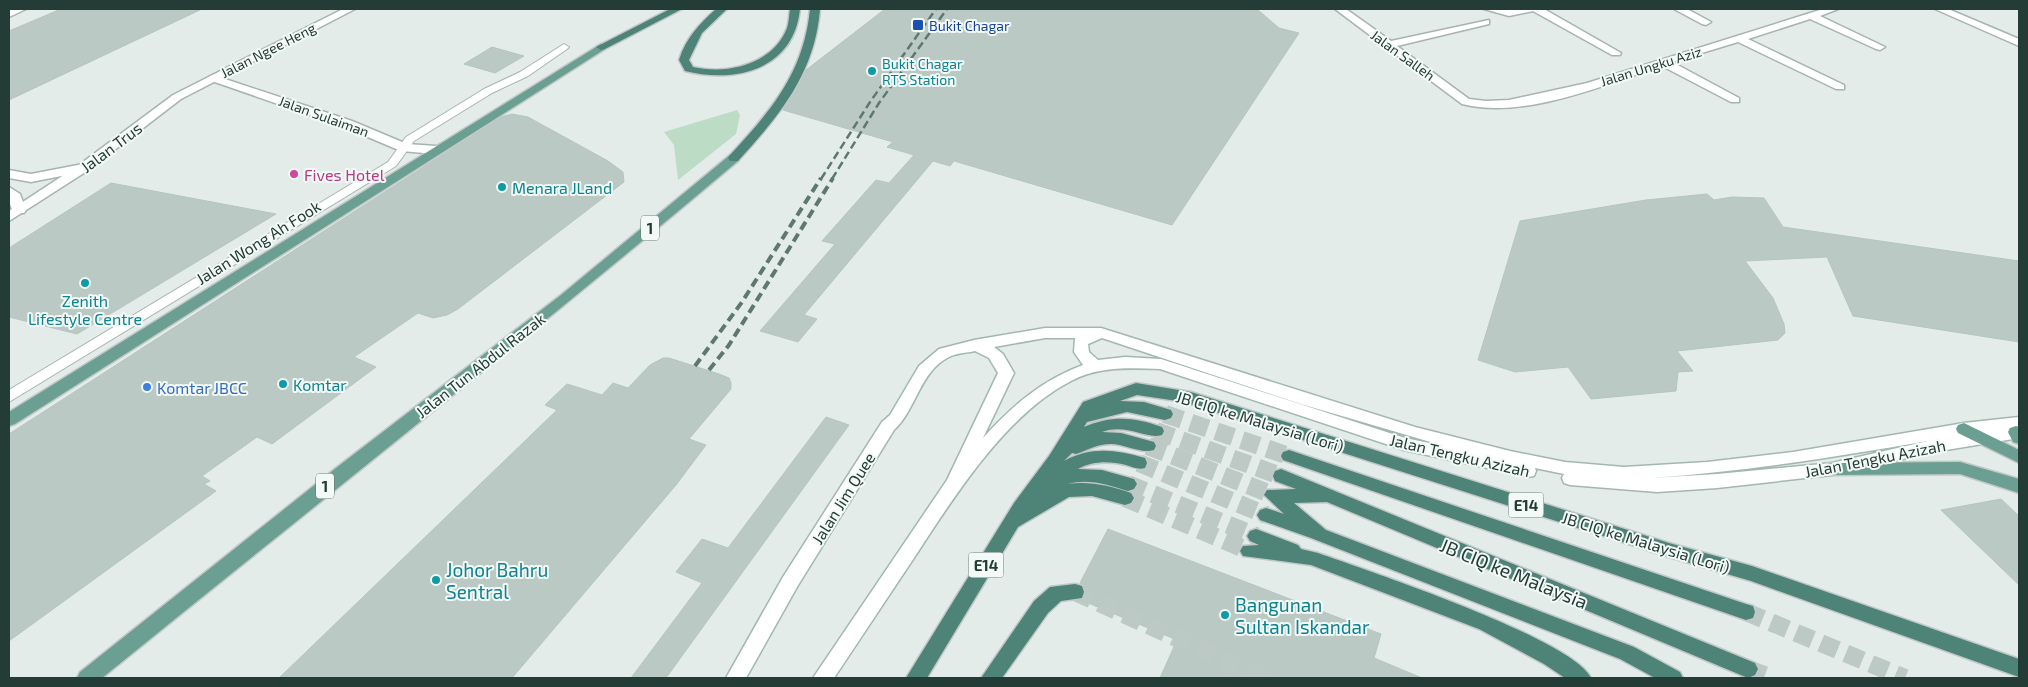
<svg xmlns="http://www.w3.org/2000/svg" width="2028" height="687" font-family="'Exo 2',sans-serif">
<rect width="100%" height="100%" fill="#e3ece8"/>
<polygon fill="#bddcc6" points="737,110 740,115 736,134 678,180 674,145 664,132"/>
<g fill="#bbc9c4" stroke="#b6c5bf">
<polygon points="61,9 202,9 9,100 9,31"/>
<polygon points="885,9 1251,9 1258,10 1279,28 1299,33 1172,225 954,161 950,166 933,161 804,315 817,319 798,342 760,331 835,244 822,241 876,180 889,183 914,155 887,147 893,142 783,110 806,70"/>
<polygon points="492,47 524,56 495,73 464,64"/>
<polygon points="512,114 528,117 608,161 623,172 624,182 458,309 447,315 433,318 418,313 354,357 376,367 272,444 257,437 202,476 210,481 204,484 216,491 9,641 9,434 501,117"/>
<polygon points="111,183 276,214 77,334 9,317 9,248"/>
<polygon points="1707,194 1714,200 1732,197 1764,198 1783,227 2019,261 2019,342 1853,316 1827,257 1745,261 1773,298 1784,324 1785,333 1778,340 1677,351 1693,371 1678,372 1676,391 1591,399 1568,367 1515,372 1478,360 1520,221 1646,200"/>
<polygon points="663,358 669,358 719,374 729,378 731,383 731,389 689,439 706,445 676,485 512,678 279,678 557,410 545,405 567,384 602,395 613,383 628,388 650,365"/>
<polygon points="826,417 849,425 666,678 631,678 702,583 676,572 702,539 728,548"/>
<polygon points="2001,499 2019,516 2019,585 1941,510"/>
<polygon points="1108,529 1381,634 1374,658 1422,678 1160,678 1177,640 1081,600 1084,599 1086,591 1084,585 1080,583"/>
</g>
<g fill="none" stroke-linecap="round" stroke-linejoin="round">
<g stroke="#bdc9c4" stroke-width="18" stroke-dasharray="18 9" stroke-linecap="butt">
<polyline points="1165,414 1289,456"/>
<polyline points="1156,431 1281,476"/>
<polyline points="1148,446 1273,495"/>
<polyline points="1139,463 1266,515"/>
<polyline points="1128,484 1256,536"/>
<polyline points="1125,498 1249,551"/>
<polyline points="1075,592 1265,678"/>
<polyline points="1746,612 1905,678"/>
<polyline points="1748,669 1773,678"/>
</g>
<g stroke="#a6b4af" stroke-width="2">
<polygon id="pedestrian" points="564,44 569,47 567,49 528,76 492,93 414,141 396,166 9,402 9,390 388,162 406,137 484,89 520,72"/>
</g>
<g stroke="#a6b4af" stroke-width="3">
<g id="minor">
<path d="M 1335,9 L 1346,9 L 1391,41 L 1489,20 L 1489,24 L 1397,46 L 1469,99 L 1486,101 L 1509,100 L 1587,83 L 1823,9 L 1838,9 L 1820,16 L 1885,47 L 1880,50 L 1876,49 L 1810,19 L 1748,39 L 1844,85 L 1844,89 L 1836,89 L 1738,42 L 1672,62 L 1739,98 L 1739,102 L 1731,102 L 1662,66 C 1604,85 1523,120 1462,104 Z"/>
<polygon points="1484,9 1544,9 1621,53 1620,55 1612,55 1533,11 1509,16"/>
<polygon points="1674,9 1687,9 1711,22 1706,25 1702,24"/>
<polygon points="1935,9 1948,9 2019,39 2019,46"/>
<polygon points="213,75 352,121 407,144 436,146 442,150 436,154 401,151 344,127 209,80 207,78"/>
<polygon points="83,164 89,168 87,171 31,182 9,178 9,170 31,174"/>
<path d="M 9,187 L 20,194 L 26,210 L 24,213 L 14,213 C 9,205 8,196 9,187 Z"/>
</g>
</g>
<g stroke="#a6b4af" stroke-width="3">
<g id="tertiary">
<polygon points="13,9 26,9 9,17 9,10"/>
<polygon points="343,9 355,9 181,99 87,171 9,221 9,211 79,165 173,95"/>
</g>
</g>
<g stroke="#a2b7b0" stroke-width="3">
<path id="secondary" d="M 1045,328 L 1101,328 L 1415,427 L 1510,451 L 1565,462 L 1624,467 L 1707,462 L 1793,452 L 1964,423 L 2019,417 L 2019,438 L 1934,452 L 1832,475 L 1717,488 L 1657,492 L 1570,485 L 1564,483 L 1562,478 L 1564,474 L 1535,468 L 1536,471 L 1534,476 L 1528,477 L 1404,450 L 1160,369 C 1130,368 1099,366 1071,381 C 1006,414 953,498 914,558 C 887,598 861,638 834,678 L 813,678 L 947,480 L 998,373 L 989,358 L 975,351 C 967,353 956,353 949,357 C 920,371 916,410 894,430 L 797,587 L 746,678 L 726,678 L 783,577 L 882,422 L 890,415 L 919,366 L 939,349 L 974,340 ZM 1045,338 L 1075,338 L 1074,352 L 1083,365 C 1042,380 1012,406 983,438 L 1014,373 L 1003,354 L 994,347 ZM 1102,338 L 1301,404 L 1444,446 L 1405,438 L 1161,359 L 1125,357 L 1098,360 L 1089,352 L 1088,344 ZM 1928,441 L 1832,463 L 1717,474 L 1651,478 C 1744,472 1835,457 1928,441 Z"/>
</g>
<g stroke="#c2c8c7" stroke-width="3">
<g id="primary">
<polygon points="601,44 606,47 605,49 15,424 9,426 9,412"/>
<path d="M 734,154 L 738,155 L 740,158 L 738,161 C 529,337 314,506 102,678 L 77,678 L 80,672 L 336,468 L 561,295 L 730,155 Z"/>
<polygon points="1964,423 2019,450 2019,463 1958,433 1956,429 1958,425"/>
<polygon points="2016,426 2019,427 2019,444 2013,442 2008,432 2010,428"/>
<polygon points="1960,462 2019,479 2019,493 1960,474 1832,475 1826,474 1824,469 1826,464 1832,463"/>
</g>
</g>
<g stroke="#c2c8c7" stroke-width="3">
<g id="trunk">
<polygon points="670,9 682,9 605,49 601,50 596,47"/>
<path d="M 716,9 L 727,9 L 702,33 L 689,60 L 693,67 C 728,75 773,64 787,28 C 789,22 789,15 790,9 L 800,9 C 794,69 736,84 685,71 L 679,60 C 686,38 699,24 716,9 Z"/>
<path d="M 810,9 L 820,9 C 815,73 780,115 738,161 L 730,161 L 728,158 L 730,155 C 771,111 804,72 810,9 Z"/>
<path d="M 1136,383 L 1191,392 L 1669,543 L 1752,566 L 2019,659 L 2019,677 L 1751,581 L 1669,557 L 1184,402 L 1137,395 L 1120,401 L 1144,402 L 1171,410 L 1173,414 L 1171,418 L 1165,420 L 1127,412 L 1087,422 L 1084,427 C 1112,415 1134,417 1162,427 L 1164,431 L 1162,435 C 1146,440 1127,423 1102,432 L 1121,433 L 1154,442 L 1156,446 L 1154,450 C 1141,454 1124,444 1111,444 C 1097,444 1088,450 1076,454 L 1072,453 L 1064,461 C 1092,446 1116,450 1145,458 L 1147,463 L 1145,468 C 1138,470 1133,467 1126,465 C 1109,461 1093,461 1078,469 L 1102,470 L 1134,479 L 1137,484 L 1134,489 L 1128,491 C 1109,485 1088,478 1068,484 C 1090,481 1110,486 1131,493 L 1134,498 L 1131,503 L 1125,505 L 1092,496 L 1069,497 L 1018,527 L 927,678 L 906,678 L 1014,503 L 1049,456 L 1083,402 Z"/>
<polygon points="1289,450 1746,604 1753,606 1755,612 1753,618 1746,620 1283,460 1281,456 1283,452"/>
<polygon points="1281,469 1755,663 1758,669 1755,675 1748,678 1327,502 1294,503 1326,530 1634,647 1680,672 1683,678 1655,678 1620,659 1311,538 1260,520 1257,515 1260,510 1266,508 1284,514 1264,495 1267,490 1296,489 1275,481 1273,476 1275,471"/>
<path d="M 1256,529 L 1298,545 L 1301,549 L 1318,553 C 1366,570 1573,639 1591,678 L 1565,678 L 1544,664 L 1479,629 L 1311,565 L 1243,556 L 1240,551 L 1243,546 L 1259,545 L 1250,541 L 1247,536 L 1250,531 Z"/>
<polygon points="1075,584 1082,586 1084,592 1082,598 1061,601 1048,613 1002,678 981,678 1034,601 1050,587"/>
</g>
</g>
<use href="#pedestrian" fill="#fff" fill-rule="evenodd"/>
<use href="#minor" fill="#fff" fill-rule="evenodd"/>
<use href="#tertiary" fill="#fff" fill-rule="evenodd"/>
<use href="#secondary" fill="#fff" fill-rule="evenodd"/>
<use href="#primary" fill="#6a9f92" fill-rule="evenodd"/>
<use href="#trunk" fill="#4e8378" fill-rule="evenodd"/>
<g stroke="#5e7871" stroke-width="2.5" stroke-dasharray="8 4" stroke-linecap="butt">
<polyline points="821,179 870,102 936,9"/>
<polyline points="832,179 879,103 947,9"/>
</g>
<g stroke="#5e7871" stroke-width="4" stroke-dasharray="9 5" stroke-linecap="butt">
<polyline points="695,366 742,302 821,178"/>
<polyline points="709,370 729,345 833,178"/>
</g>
</g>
<rect fill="#1a4fb4" stroke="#f3f9f6" stroke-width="2" x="912" y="19" width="12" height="12" rx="2.5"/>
<g fill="#0f9aa8" stroke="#f3f9f6" stroke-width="2">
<circle cx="872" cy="71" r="5"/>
<circle cx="502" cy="187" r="5"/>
<circle cx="85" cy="283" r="5"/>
<circle cx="283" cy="384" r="5"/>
<circle cx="436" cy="580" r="5"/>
<circle cx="1225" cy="615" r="5"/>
</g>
<circle fill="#d1479c" stroke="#f3f9f6" stroke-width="2" cx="294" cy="174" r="5"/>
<circle fill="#3f7fe0" stroke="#f3f9f6" stroke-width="2" cx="147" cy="387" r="5"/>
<g text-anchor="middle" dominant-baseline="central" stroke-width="4" stroke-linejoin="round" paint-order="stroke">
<g font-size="14" fill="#164399" stroke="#f3f9f6" text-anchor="start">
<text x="929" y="25">Bukit Chagar</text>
</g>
<g font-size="14" fill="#243c36" stroke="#f3f9f6">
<text transform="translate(268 50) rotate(-27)">Jalan Ngee Heng</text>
<text transform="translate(1403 55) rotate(36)">Jalan Salleh</text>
<text transform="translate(1651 66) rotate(-17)">Jalan Ungku Aziz</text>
<text transform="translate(324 116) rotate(20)">Jalan Sulaiman</text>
</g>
<g font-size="14" fill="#0d838f" stroke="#f3f9f6" text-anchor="start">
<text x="882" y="63">Bukit Chagar<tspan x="882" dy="16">RTS Station</tspan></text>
</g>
<g fill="#f3f9f6" stroke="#627570" stroke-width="1">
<rect x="641" y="215.5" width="18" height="25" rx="4"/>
<rect x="316" y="473.5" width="18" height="25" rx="4"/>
<rect x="1508.5" y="492.5" width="35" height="25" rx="4"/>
<rect x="968.5" y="552.5" width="35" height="25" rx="4"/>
</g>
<g font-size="15" font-weight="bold" fill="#243c36">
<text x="650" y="228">1</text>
<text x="325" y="486">1</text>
<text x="1526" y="505">E14</text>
<text x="986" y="565">E14</text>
</g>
<g font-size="16" fill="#243c36" stroke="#f3f9f6">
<text transform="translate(111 147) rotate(-37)">Jalan Trus</text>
<text transform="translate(258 242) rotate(-32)">Jalan Wong Ah Fook</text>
<text transform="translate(480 365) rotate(-38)">Jalan Tun Abdul Razak</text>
<text transform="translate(1260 421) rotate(17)">JB CIQ ke Malaysia (Lori)</text>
<text transform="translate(1460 455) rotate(13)">Jalan Tengku Azizah</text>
<text transform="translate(1875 458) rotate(-11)">Jalan Tengku Azizah</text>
<text transform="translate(843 498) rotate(-58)">Jalan Jim Quee</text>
<text transform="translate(1646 542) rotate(17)">JB CIQ ke Malaysia (Lori)</text>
</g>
<g font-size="16" fill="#b23c85" stroke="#f3f9f6" text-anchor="start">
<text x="304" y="174">Fives Hotel</text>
</g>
<g font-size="16" fill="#0d838f" stroke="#f3f9f6" text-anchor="start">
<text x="512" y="187">Menara JLand</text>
<text x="85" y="300" text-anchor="middle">Zenith<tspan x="85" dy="18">Lifestyle Centre</tspan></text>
<text x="293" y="384">Komtar</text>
</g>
<g font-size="16" fill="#366cbe" stroke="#f3f9f6" text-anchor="start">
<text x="157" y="387">Komtar JBCC</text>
</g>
<g font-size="19" fill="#0d838f" stroke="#f3f9f6" text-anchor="start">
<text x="446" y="569">Johor Bahru<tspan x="446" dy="22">Sentral</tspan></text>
<text x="1235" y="604">Bangunan<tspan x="1235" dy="22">Sultan Iskandar</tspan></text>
</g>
<g font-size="19" fill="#243c36" stroke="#f3f9f6">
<text transform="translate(1514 573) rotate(22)">JB CIQ ke Malaysia</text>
</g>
</g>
<rect width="2028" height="687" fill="none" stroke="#243c36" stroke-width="20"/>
</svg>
